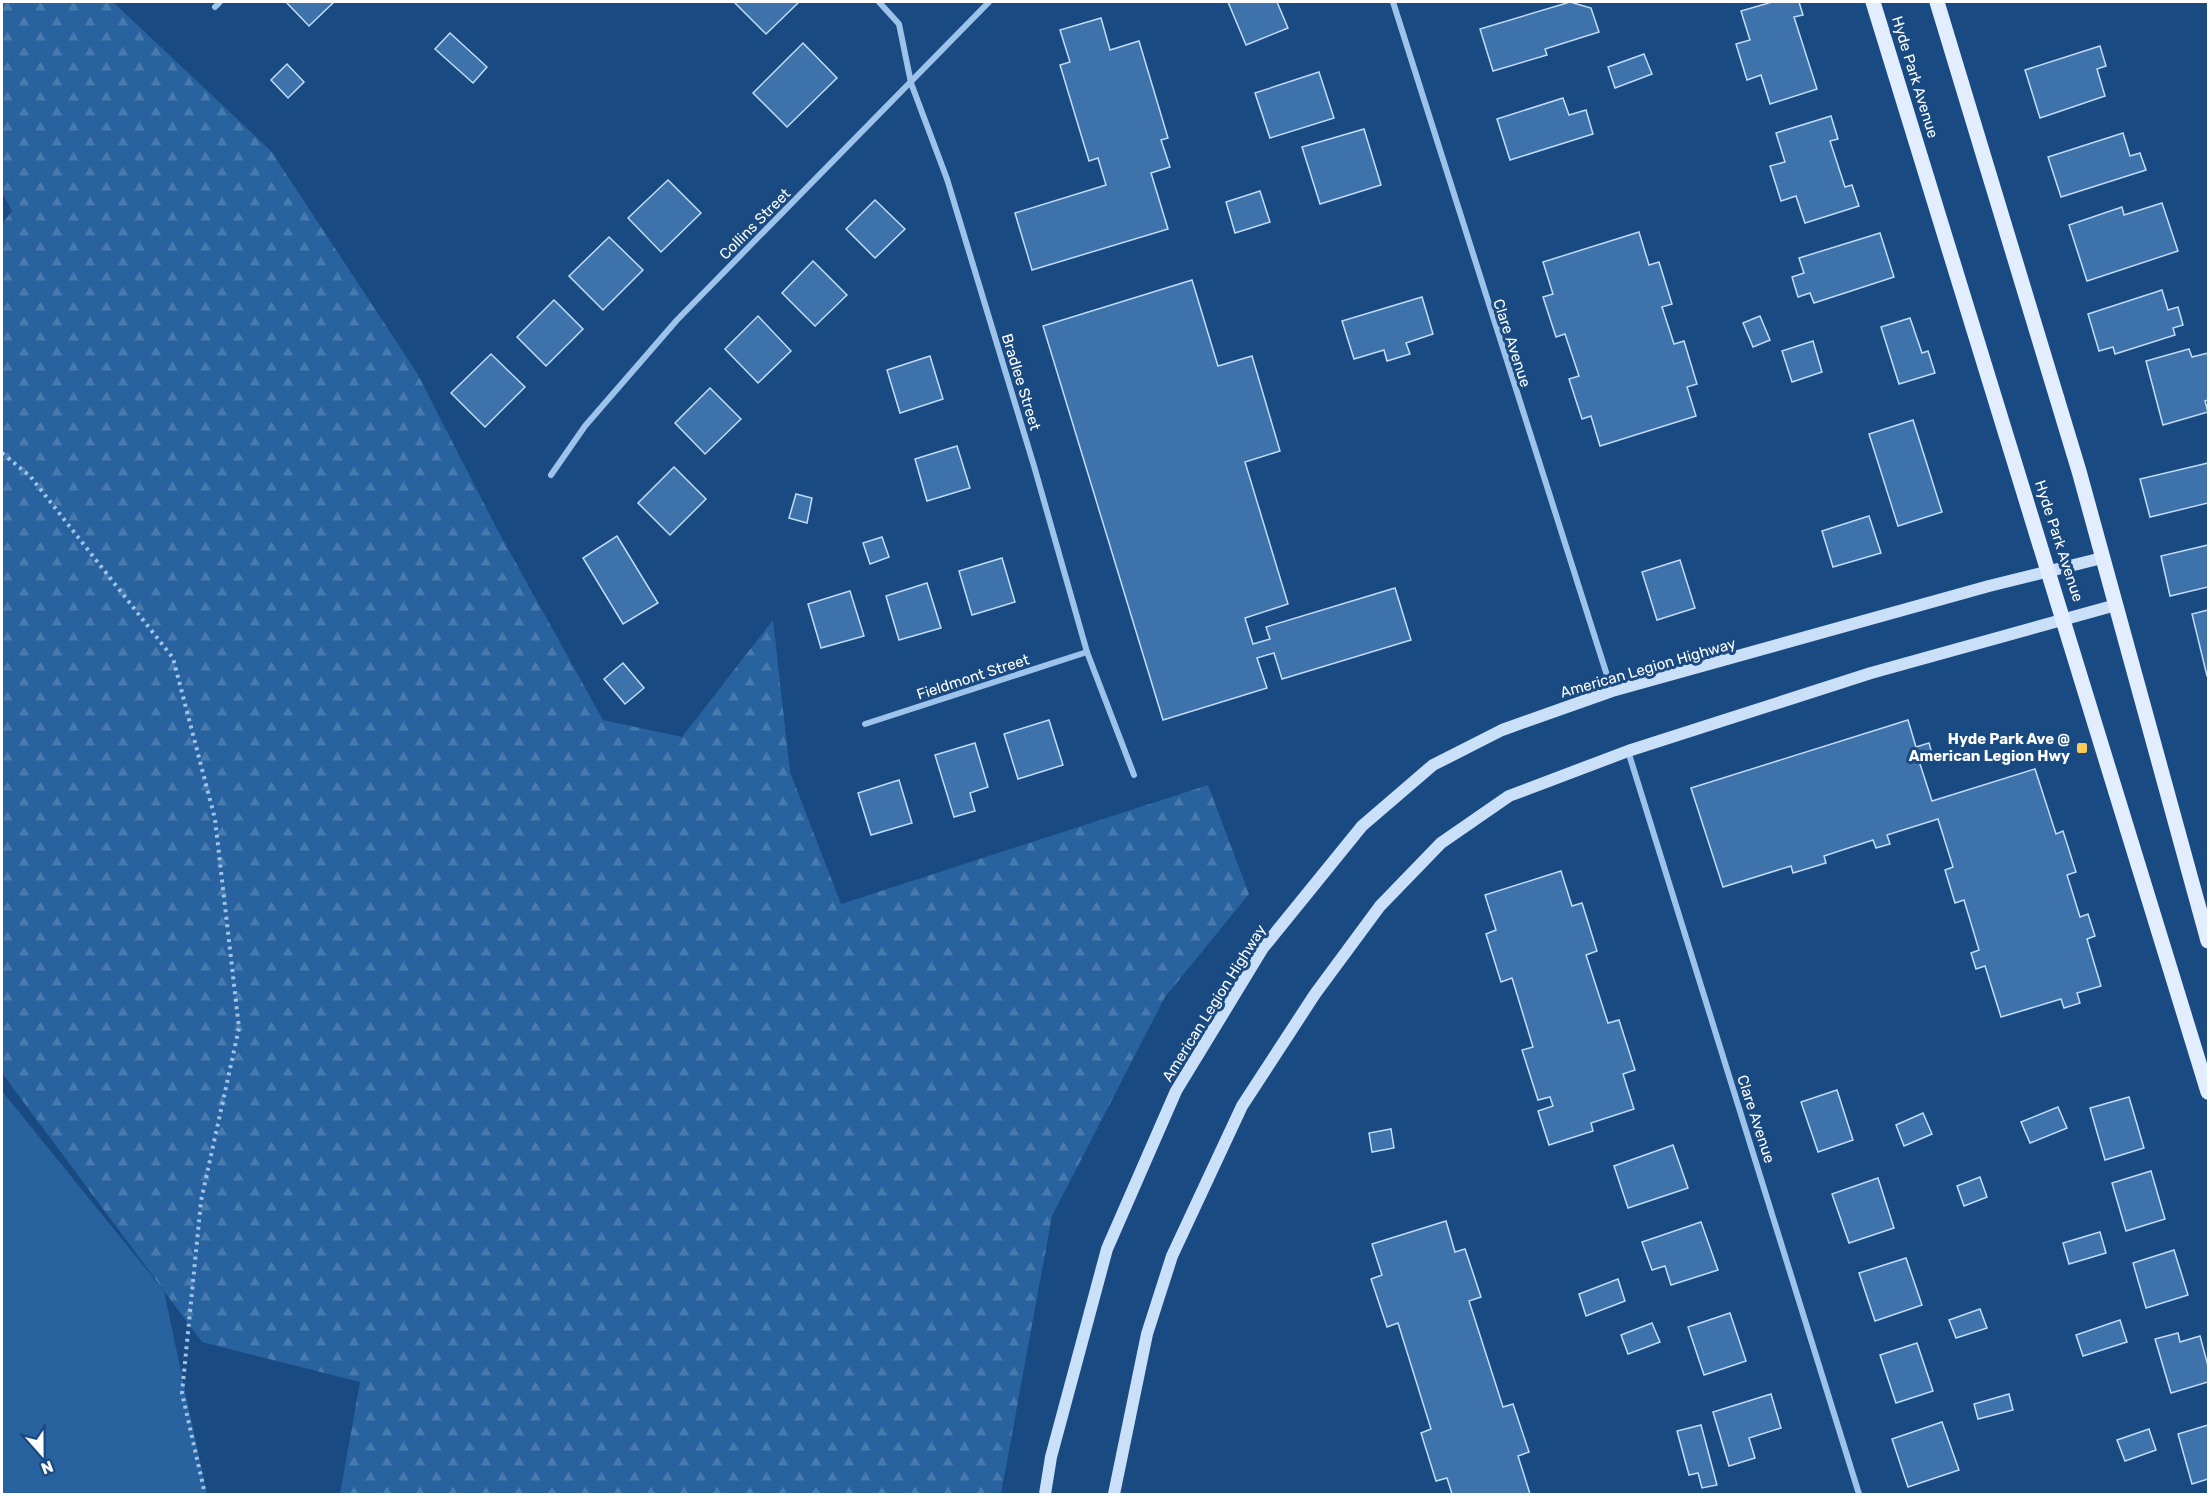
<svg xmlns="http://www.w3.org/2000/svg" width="2210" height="1496" font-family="Rubik,sans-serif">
<defs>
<pattern id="forest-firs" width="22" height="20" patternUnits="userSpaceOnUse" patternTransform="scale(1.5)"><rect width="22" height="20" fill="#28629f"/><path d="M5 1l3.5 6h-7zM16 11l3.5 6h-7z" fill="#487aad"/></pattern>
</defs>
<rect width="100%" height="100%" fill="#194a82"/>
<polygon fill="#28629f" points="2,1091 164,1291 207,1494 2,1494"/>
<polygon fill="url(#forest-firs)" points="2,2 113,2 271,151 417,373 497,529 603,720 682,737 773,620 790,772 841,904 1208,785 1249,894 1165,997 1052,1216 1001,1494 340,1494 360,1382 202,1342 2,1073 2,224 12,211 2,193"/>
<g fill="#3e72aa" stroke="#c2dcf8" stroke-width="1.5">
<polygon points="286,2 334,2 309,26"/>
<polygon points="734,2 796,2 798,3 766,34"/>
<polygon points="1228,2 1277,2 1288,28 1246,45"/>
<polygon points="1570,2 1591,8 1599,32 1545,49 1547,55 1493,71 1480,29"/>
<polygon points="1772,2 1799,2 1803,15 1794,17 1817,89 1770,104 1761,75 1747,80 1736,44 1750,40 1741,11"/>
<polygon points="1101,18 1110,50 1139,41 1168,138 1161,140 1170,167 1151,173 1168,229 1032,270 1015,213 1106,185 1098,158 1089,161 1060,65 1070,62 1060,30"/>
<polygon points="450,33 487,67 473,83 435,49"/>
<polygon points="803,43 837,78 787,127 753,93"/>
<polygon points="2100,46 2106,66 2097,69 2105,96 2040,118 2025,70"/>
<polygon points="1644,54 1652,74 1615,88 1608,67"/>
<polygon points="287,64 304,82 288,98 271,80"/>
<polygon points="1319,72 1334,118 1270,138 1255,93"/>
<polygon points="1563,98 1569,115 1586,110 1593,134 1510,160 1497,119"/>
<polygon points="1831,116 1838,139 1830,141 1845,187 1852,185 1859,206 1805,223 1796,196 1781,201 1770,166 1785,162 1776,133"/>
<polygon points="1364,129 1381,185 1320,204 1302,147"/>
<polygon points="2123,133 2130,156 2140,153 2146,170 2061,197 2048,157"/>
<polygon points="668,180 701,213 661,252 628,218"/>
<polygon points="1260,191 1270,222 1235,233 1226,202"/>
<polygon points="875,200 905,229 875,258 846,229"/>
<polygon points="2162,203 2178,251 2087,281 2069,225 2122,207 2124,215"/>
<polygon points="1639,232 1649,265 1659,262 1672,304 1662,307 1674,344 1684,341 1697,384 1687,387 1696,416 1600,446 1591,416 1582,419 1569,379 1579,376 1565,334 1556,337 1543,297 1553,294 1543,262"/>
<polygon points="1880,233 1894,277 1814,303 1810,293 1798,297 1792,277 1804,273 1799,258"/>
<polygon points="609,237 643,270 603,310 569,276"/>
<polygon points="813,261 847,295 815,326 782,293"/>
<polygon points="1192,280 1218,366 1252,356 1280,451 1245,462 1288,604 1245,618 1253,644 1270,639 1266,627 1395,588 1411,640 1282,679 1274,653 1257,658 1267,688 1163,720 1043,326"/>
<polygon points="2162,290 2168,310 2178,307 2183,325 2173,328 2175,335 2115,354 2113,347 2099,351 2088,314"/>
<polygon points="1422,297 1433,334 1406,343 1410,354 1387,361 1384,350 1354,359 1342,321"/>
<polygon points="554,300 583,329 546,366 517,337"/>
<polygon points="758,316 791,351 758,383 725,349"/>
<polygon points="1760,316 1770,340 1753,347 1743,323"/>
<polygon points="1910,318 1922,353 1928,351 1935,373 1899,384 1881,327"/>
<polygon points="1813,341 1822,372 1792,382 1782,351"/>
<polygon points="2189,349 2192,357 2208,353 2208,400 2205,401 2208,412 2163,425 2146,361"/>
<polygon points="491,354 525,387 485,427 451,393"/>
<polygon points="930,356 943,399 900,413 887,370"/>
<polygon points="710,388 741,419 705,454 675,423"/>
<polygon points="1913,420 1942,512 1898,526 1869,434"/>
<polygon points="957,446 970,488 927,501 915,459"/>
<polygon points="2208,463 2208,503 2150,517 2140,479"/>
<polygon points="674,467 706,499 670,535 638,503"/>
<polygon points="796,494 812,498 807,523 789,518"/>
<polygon points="1869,516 1881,553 1833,567 1822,531"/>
<polygon points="617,536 658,603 623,624 583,558"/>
<polygon points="882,537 889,557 870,564 863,543"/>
<polygon points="2208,545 2208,587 2170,596 2161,556"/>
<polygon points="1002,558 1015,602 972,615 959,571"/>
<polygon points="1680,560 1695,608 1657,620 1642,572"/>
<polygon points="927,583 941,628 899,640 886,596"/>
<polygon points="850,591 864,636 821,648 808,604"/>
<polygon points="2208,610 2208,676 2207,676 2192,614"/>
<polygon points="623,663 644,688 625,704 604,679"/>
<polygon points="1049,720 1063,765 1018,779 1004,734"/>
<polygon points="1908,720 1916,747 1929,743 1933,757 1919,761 1932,801 2035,769 2056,834 2063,831 2076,872 2067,875 2080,917 2088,914 2095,936 2087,939 2101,986 2077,993 2080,1003 2064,1008 2061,999 2001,1017 1985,966 1976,969 1971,953 1979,950 1964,900 1955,903 1945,870 1953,867 1938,819 1887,835 1890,844 1876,848 1873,840 1824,856 1826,863 1793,873 1791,866 1723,887 1691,788"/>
<polygon points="975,743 988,787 970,793 975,811 954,817 935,755"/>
<polygon points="899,780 912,823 871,835 858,793"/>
<polygon points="1561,871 1572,906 1582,903 1597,951 1586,955 1608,1023 1619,1020 1635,1070 1623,1074 1634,1109 1591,1123 1593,1131 1549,1145 1538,1111 1553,1106 1550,1097 1538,1100 1522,1050 1533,1047 1512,978 1501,982 1486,934 1496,930 1485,895"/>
<polygon points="1837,1090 1853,1140 1818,1152 1801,1102"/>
<polygon points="2129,1097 2144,1148 2105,1160 2090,1108"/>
<polygon points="2058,1107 2067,1128 2030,1143 2021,1122"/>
<polygon points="1923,1113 1932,1134 1904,1146 1896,1125"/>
<polygon points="1391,1129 1394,1148 1372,1152 1369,1133"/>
<polygon points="1673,1145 1688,1188 1628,1208 1614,1166"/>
<polygon points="2151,1171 2165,1219 2126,1231 2112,1183"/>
<polygon points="1980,1177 1987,1197 1964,1206 1957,1186"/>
<polygon points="1878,1178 1894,1228 1849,1243 1832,1194"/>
<polygon points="1446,1221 1455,1252 1465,1249 1481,1297 1469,1301 1503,1407 1513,1404 1529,1452 1518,1456 1530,1494 1452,1494 1447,1478 1436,1481 1421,1433 1431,1429 1398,1323 1387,1327 1371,1279 1382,1275 1372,1244"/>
<polygon points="1701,1222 1718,1270 1671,1285 1665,1266 1652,1270 1642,1242"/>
<polygon points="2100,1232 2106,1253 2069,1264 2063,1243"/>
<polygon points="2174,1250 2188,1295 2146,1308 2133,1263"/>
<polygon points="1906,1258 1922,1305 1875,1321 1859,1273"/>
<polygon points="1618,1279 1625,1301 1586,1316 1579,1294"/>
<polygon points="1980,1309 1987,1328 1956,1338 1949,1320"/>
<polygon points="1730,1313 1746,1361 1704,1375 1688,1327"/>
<polygon points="2120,1320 2127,1342 2083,1356 2076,1335"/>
<polygon points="1652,1323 1660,1342 1628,1354 1621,1335"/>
<polygon points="2178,1333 2180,1342 2200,1336 2208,1366 2208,1382 2171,1393 2155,1339"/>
<polygon points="1917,1343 1933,1391 1896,1403 1880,1355"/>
<polygon points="1771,1394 1781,1428 1749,1438 1755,1458 1729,1466 1713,1412"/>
<polygon points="2009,1394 2013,1410 1978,1419 1974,1404"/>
<polygon points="1942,1422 1959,1470 1908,1487 1892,1439"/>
<polygon points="1701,1425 1717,1485 1702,1488 1698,1473 1689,1475 1677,1431"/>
<polygon points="2208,1425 2208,1479 2192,1484 2178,1434"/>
<polygon points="2149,1429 2156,1450 2125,1461 2117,1440"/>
</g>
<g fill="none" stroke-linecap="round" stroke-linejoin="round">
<polyline stroke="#9ec3eb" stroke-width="4" stroke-dasharray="3 4.5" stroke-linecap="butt" points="2,453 30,476 173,658 215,819 239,1028 201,1201 182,1393 205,1494"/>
<g stroke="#9ec3eb" stroke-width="6">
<polyline points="879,2 899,24 911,83 947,179 1034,466 1087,652 1134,775"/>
<polyline points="1393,2 1612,691"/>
<polyline points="215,7 220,2"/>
<polyline points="551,475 585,426 677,320 989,2"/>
<polyline points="865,724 1087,652"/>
<polyline points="1628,751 1859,1494"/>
</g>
<g stroke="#cadff8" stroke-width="12">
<polyline points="1045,1494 1051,1457 1107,1249 1176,1091 1263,948 1362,826 1433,765 1502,730 1612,691 1989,586 2102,558"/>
<polyline points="1114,1494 1147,1334 1172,1256 1242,1106 1315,994 1380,906 1441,843 1509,796 1628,751 1871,673 2116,605"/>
</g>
<g stroke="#e2eeff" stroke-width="15">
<polyline points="1873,2 2208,1092"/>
<polyline points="1937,2 2079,471 2208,941"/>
</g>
</g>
<rect fill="#fec959" stroke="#194a82" stroke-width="2" x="2076" y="742" width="12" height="12" rx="3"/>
<g text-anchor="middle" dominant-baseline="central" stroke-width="6" stroke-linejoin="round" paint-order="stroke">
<g font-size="15" fill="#fff" stroke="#194a82">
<text transform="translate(1915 77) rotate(73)">Hyde Park Avenue</text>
<text transform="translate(755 224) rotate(-45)">Collins Street</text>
<text transform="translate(1512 343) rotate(72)">Clare Avenue</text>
<text transform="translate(1021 382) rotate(73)">Bradlee Street</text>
<text transform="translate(2059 541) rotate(72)">Hyde Park Avenue</text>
<text transform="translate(1648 668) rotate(-16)">American Legion Highway</text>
<text transform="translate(973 677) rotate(-18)">Fieldmont Street</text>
<text transform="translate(1214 1003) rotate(-58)">American Legion Highway</text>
<text transform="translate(1756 1119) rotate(72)">Clare Avenue</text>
</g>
<g font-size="15" font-weight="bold" fill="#fff" stroke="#194a82" text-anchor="end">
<text x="2070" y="739">Hyde Park Ave @<tspan x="2070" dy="17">American Legion Hwy</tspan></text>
</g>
</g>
<rect width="2210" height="1496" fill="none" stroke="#ffffff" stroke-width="6"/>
<g transform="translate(42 1454) rotate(159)" stroke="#194a82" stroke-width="4.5" paint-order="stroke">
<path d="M0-4.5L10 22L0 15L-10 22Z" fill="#ffffff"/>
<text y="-9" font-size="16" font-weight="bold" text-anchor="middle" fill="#ffffff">N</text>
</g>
</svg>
